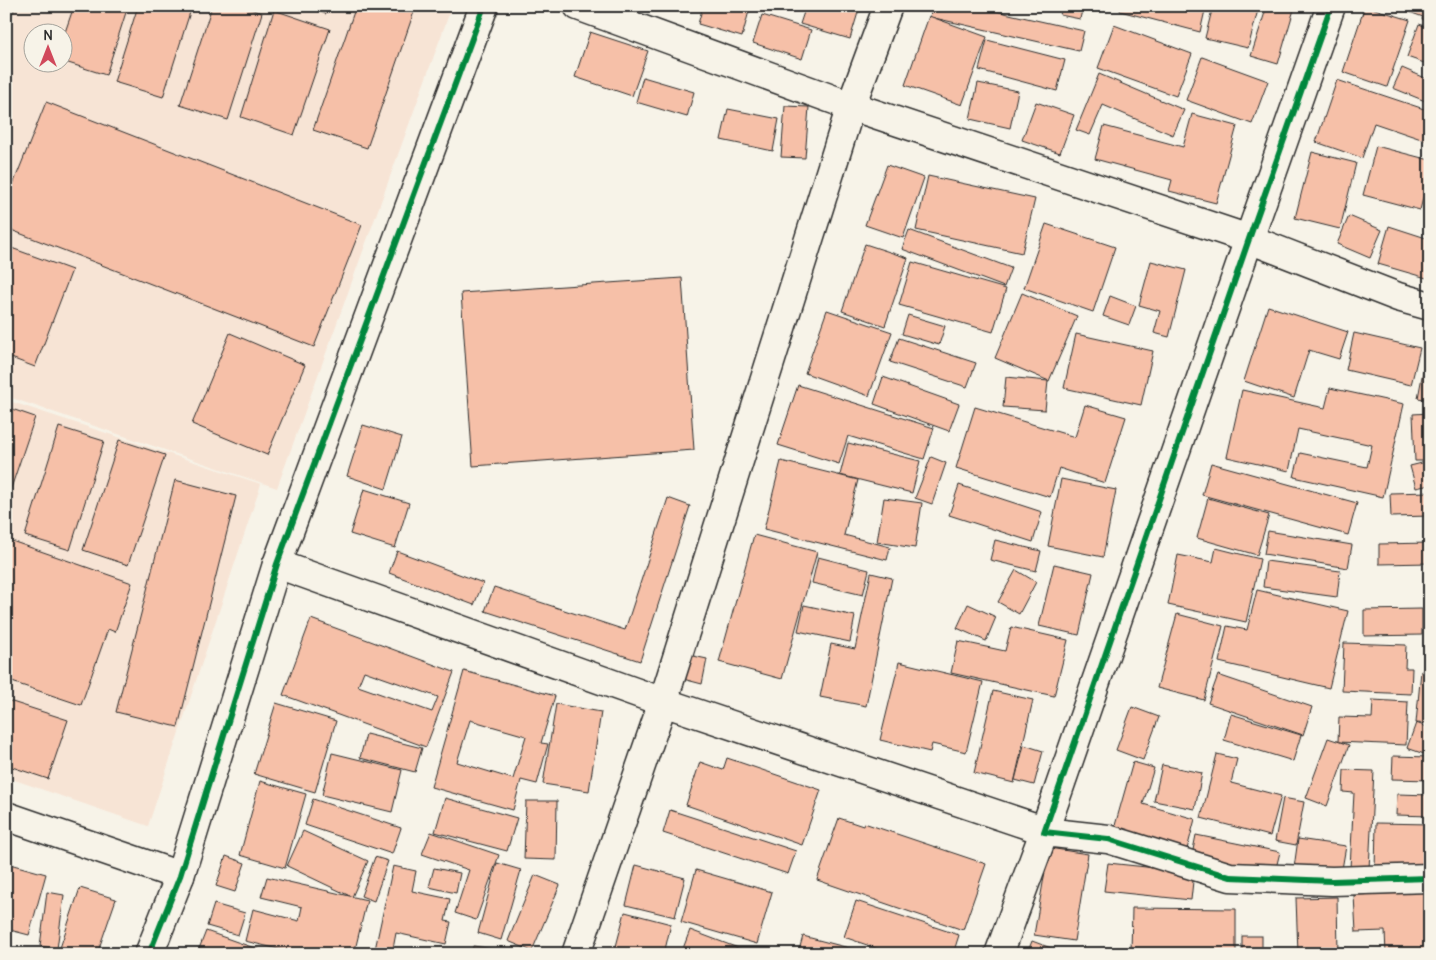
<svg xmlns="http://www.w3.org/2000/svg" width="1436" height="960" font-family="Delius,sans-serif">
<rect width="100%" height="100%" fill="#f7f3e8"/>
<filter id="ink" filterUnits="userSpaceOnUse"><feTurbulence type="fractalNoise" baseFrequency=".02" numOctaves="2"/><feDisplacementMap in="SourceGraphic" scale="10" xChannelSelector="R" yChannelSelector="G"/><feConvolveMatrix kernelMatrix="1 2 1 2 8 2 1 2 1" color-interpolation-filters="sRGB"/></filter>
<g filter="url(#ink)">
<g fill="#f7e4d5" fill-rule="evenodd">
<path d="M 6,6 L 452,6 L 277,488 L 6,396 ZM 32,32 L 62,32 L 62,62 L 32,62 Z"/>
<polygon points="6,400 261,484 148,826 6,777"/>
</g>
<g fill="#f6c0a8" stroke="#2b2b2b" fill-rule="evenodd">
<polygon points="6,6 15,6 6,33"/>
<polygon points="74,6 128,6 106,75 62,61 62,41"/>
<polygon points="138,6 192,6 163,97 114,82"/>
<polygon points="212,6 241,6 262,13 228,120 180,105"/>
<polygon points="303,6 329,6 326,14"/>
<polygon points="356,6 416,6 367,148 313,130"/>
<polygon points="703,6 732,6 749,11 742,37 698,24"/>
<polygon points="806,6 860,6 850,39 800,24"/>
<polygon points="932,6 988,6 987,9 1084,31 1079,51 930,17"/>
<polygon points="1062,6 1083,6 1080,19 1060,15"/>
<polygon points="1121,6 1206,6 1200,32 1120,11"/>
<polygon points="1213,6 1259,6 1248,48 1205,38"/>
<polygon points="1267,6 1295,6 1278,64 1251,56"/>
<polygon points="1365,6 1410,20 1387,87 1343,72"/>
<polygon points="1393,6 1430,6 1430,21 1422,19 1423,17"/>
<polygon points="274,10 330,29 294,135 241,117"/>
<polygon points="762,15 811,30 802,59 753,43"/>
<polygon points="929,16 987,37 962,105 905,85"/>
<polygon points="1419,24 1430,28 1430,65 1407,57"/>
<polygon points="1114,25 1192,54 1176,96 1098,68"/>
<polygon points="590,32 648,51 632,96 575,77"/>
<polygon points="987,40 1065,60 1057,91 979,70"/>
<polygon points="1202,57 1268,81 1252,124 1186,100"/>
<polygon points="1402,68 1430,80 1430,103 1393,88"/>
<polygon points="1099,74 1184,110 1173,135 1103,105 1090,135 1076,130"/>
<polygon points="643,77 694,92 687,117 636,102"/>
<polygon points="1337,80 1430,111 1430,142 1374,123 1362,158 1316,142"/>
<polygon points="978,83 1018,91 1010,128 970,119"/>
<polygon points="46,102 362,225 314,347 6,228 6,202"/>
<polygon points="1036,102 1074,115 1060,153 1022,140"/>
<polygon points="785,106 809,107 805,158 781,157"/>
<polygon points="728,109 779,119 773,151 721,140"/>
<polygon points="1192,114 1237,126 1216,203 1169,191 1172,180 1095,159 1104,126 1183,147"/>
<polygon points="1376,146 1430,160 1430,171 1420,210 1363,195"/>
<polygon points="1312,152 1356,163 1340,229 1295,218"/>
<polygon points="887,165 924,178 903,238 865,225"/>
<polygon points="928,176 1035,199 1022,253 916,230"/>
<polygon points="1349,216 1382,230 1370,258 1337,244"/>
<polygon points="1046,224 1115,247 1093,312 1024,288"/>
<polygon points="1389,226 1426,238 1430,226 1430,279 1378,264"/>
<polygon points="909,230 1011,268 1004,287 902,249"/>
<polygon points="865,244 908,258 885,326 842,311"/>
<polygon points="6,246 72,270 35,367 6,356"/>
<polygon points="1151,261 1186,270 1169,337 1154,333 1160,311 1139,305"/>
<polygon points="912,262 1006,289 993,332 899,305"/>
<polygon points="682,278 694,450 473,466 461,293"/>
<polygon points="1022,293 1077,316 1049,381 995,358"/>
<polygon points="1110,296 1136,306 1129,325 1103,316"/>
<polygon points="1268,306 1348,332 1339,359 1309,350 1294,398 1244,381"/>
<polygon points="827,310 892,332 869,396 805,373"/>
<polygon points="908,315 945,326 939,345 902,334"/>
<polygon points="230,333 305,365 267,455 192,424"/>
<polygon points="1354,333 1420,348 1411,385 1346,370"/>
<polygon points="1076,334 1153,351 1141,405 1064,388"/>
<polygon points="899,338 976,363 967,387 890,362"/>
<polygon points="1426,355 1430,355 1430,400 1418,398"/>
<polygon points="883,377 959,404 949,431 874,404"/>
<polygon points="1006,377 1048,381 1045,410 1003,407"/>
<polygon points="798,385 934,428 924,459 848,436 839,464 778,445"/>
<polygon points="1330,388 1404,404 1383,497 1294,477 1300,453 1367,467 1372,445 1298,429 1289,471 1227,457 1242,390 1325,408"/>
<polygon points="1085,405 1126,417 1105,483 1059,468 1050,497 956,468 975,407 1075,437"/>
<polygon points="6,407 35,417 6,503"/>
<polygon points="1430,413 1430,461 1415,461 1413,414"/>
<polygon points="363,425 402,437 386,489 347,476"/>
<polygon points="59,427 104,441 70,550 25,536"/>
<polygon points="119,440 165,455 128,565 83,550"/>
<polygon points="848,443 920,461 912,493 840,475"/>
<polygon points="931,457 946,463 932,504 915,498"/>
<polygon points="781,461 858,480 844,535 890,547 887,560 764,529"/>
<polygon points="1430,461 1430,485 1416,488 1410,466"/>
<polygon points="1211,463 1357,503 1348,535 1202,495"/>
<polygon points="1061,479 1116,490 1103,557 1048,546"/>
<polygon points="175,480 236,496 178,727 116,712"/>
<polygon points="959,485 1042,512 1033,542 949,515"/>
<polygon points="364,489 409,503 395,548 350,534"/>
<polygon points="1430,492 1430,516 1391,517 1390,493"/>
<polygon points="668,498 690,506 640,661 485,611 494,587 625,630"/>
<polygon points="884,498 922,503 915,548 877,542"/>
<polygon points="1208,498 1269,515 1257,555 1197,538"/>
<polygon points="1268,531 1352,545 1348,568 1264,554"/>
<polygon points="754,535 817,552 782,679 719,662"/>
<polygon points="6,539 132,583 115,632 108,629 81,705 6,680"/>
<polygon points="995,540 1041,551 1036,571 990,560"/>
<polygon points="1430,543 1430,563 1379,564 1379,544"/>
<polygon points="1216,548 1260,559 1246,622 1168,605 1178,555 1213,562"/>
<polygon points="397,551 483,583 474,605 389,573"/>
<polygon points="818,557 869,570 863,595 812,583"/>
<polygon points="1266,561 1340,571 1337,597 1263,587"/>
<polygon points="1054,564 1093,573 1079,635 1039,626"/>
<polygon points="1016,570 1036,582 1019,614 998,602"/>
<polygon points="871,573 892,578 866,706 820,697 831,644 855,649"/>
<polygon points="1257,590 1348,611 1329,688 1219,662 1227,626 1247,630"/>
<polygon points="968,604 996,617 986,641 957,628"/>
<polygon points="804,605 855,616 850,642 798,631"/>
<polygon points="1422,609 1422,635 1364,636 1364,610"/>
<polygon points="1177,614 1223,626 1204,700 1157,688"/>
<path d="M 311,619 L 454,672 L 426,747 L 283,695 ZM 364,671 L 438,697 L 432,712 L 358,686 Z"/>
<polygon points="1011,627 1068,640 1054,696 951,673 958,641 1005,651"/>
<polygon points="1344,643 1406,645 1405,668 1412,668 1411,694 1342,691"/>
<polygon points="689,655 707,659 702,684 683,679"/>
<polygon points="899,662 983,682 966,752 932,744 930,752 880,740"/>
<path d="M 464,671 L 555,696 L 541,743 L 548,744 L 537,784 L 521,780 L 513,810 L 431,787 ZM 470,720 L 526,736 L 513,779 L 457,762 Z"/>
<polygon points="1421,671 1430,672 1430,724 1416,723"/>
<polygon points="1218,675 1312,707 1303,735 1208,703"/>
<polygon points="993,691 1033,700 1014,783 974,773"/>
<polygon points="6,700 68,720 48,779 6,765"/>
<polygon points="1373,700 1408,702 1406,745 1338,742 1339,717 1372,718"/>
<polygon points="276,703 336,721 315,792 254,774"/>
<polygon points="556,704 601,712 589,791 543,784"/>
<polygon points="1132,707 1159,717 1143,760 1116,750"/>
<polygon points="1231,714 1301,735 1293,761 1224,740"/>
<polygon points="1416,723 1430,728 1430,756 1407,748"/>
<polygon points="366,734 422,748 415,772 360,758"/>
<polygon points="1328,738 1349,745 1327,806 1306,798"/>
<polygon points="1024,745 1043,751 1034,785 1015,780"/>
<polygon points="332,753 402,770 392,812 322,795"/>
<polygon points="1217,754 1237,759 1231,783 1281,796 1270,836 1201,818"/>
<polygon points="1393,756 1430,757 1430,780 1392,779"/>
<polygon points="727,758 821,790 802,845 686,805 700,762 723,770"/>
<polygon points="1133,762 1154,768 1143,804 1195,819 1186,853 1112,836"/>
<polygon points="1162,765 1202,773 1195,809 1154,801"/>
<polygon points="1344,770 1374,771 1369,869 1350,868 1354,793 1343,792"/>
<polygon points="260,781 306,794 285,868 240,855"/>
<polygon points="1397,794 1430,795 1430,816 1396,815"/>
<polygon points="445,798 517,818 507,851 435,832"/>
<polygon points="1283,798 1304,802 1296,845 1275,841"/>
<polygon points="313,799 401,828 392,854 305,825"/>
<polygon points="526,801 557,801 556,860 524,859"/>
<polygon points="670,810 796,851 788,874 663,833"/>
<polygon points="839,818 863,826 864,823 986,864 963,930 817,880"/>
<polygon points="1376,823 1430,824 1430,873 1375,872"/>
<polygon points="303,831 368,861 352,897 287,866"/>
<polygon points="431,832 499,855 476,920 455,913 469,870 422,854"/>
<polygon points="1196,835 1280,852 1275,872 1192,855"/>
<polygon points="1298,839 1346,846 1341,875 1294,868"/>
<polygon points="1049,848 1088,854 1074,941 1034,935"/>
<polygon points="226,856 245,863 235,892 216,886"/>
<polygon points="375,857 388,861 374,901 361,896"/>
<polygon points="6,863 46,874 29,935 6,929"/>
<polygon points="497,863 521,870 501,940 478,933"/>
<polygon points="1108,863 1194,872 1191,900 1104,891"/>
<polygon points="636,865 685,878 675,917 626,905"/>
<polygon points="393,866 416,871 412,891 450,899 445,921 451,922 446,944 396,933 392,954 374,954"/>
<polygon points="434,868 460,873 456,893 429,887"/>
<polygon points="696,870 772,892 757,944 681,922"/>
<polygon points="535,875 560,885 532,951 508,941"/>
<polygon points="267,877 367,900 354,954 299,954 245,941 253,909 299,921 302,907 261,897"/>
<polygon points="80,888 116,899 97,954 58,954"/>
<polygon points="47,892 64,895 57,949 40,946"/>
<polygon points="1430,892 1430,954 1386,954 1385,931 1356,932 1354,895"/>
<polygon points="1337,897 1338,954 1298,954 1296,898"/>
<polygon points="856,901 959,935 953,954 893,954 844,937"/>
<polygon points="214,904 245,913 238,935 207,926"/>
<polygon points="1132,908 1236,909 1236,954 1131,953"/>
<polygon points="625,912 671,924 664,954 614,954"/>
<polygon points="690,930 754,954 681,954"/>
<polygon points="206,931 260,950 259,954 197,954"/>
<polygon points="803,936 872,954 798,954"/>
<rect x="1242" y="936" width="20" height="18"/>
<polygon points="1032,941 1067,954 1027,954"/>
<polygon points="473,946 523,953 523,954 472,954"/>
<polygon points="412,948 443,952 443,954 412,954"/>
</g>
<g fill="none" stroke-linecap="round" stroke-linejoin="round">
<g stroke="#2b2b2b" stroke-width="31">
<g id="minor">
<polyline points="578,6 851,106 1249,239 1398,297 1430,306"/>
<polyline points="1331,6 1249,239 1044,832 1108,839 1230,877 1332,881 1430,878"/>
<polyline points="6,816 180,876"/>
<polyline points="149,954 180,876 277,564 484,6"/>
<polyline points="576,954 663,702 851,106 888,6"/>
</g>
</g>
<g stroke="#2b2b2b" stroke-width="31">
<polyline id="tertiary" points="277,564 663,702 1034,827 1044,832 999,954"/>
</g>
<use href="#minor" stroke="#f7f3e8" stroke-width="28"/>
<use href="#tertiary" stroke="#f7f3e8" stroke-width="28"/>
<g stroke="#f7f3e8" stroke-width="9">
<g id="cycleway">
<polyline points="1331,6 1249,239 1044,832 1108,839 1230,877 1332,881 1430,878"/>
<polyline points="149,954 180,876 277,564 484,6"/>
</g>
</g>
<use href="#cycleway" stroke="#00873e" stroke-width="6"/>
</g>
</g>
<rect width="1436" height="960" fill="none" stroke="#f7f3e8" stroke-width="25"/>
<rect x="12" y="12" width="1411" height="935" fill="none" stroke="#2b2b2b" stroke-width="2" filter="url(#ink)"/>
<g transform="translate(48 48)"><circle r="24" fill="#f7f3e8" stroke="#a5a39c"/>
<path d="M0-4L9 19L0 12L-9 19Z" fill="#d1495b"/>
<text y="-8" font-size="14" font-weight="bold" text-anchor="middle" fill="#2b2b2b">N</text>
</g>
</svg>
